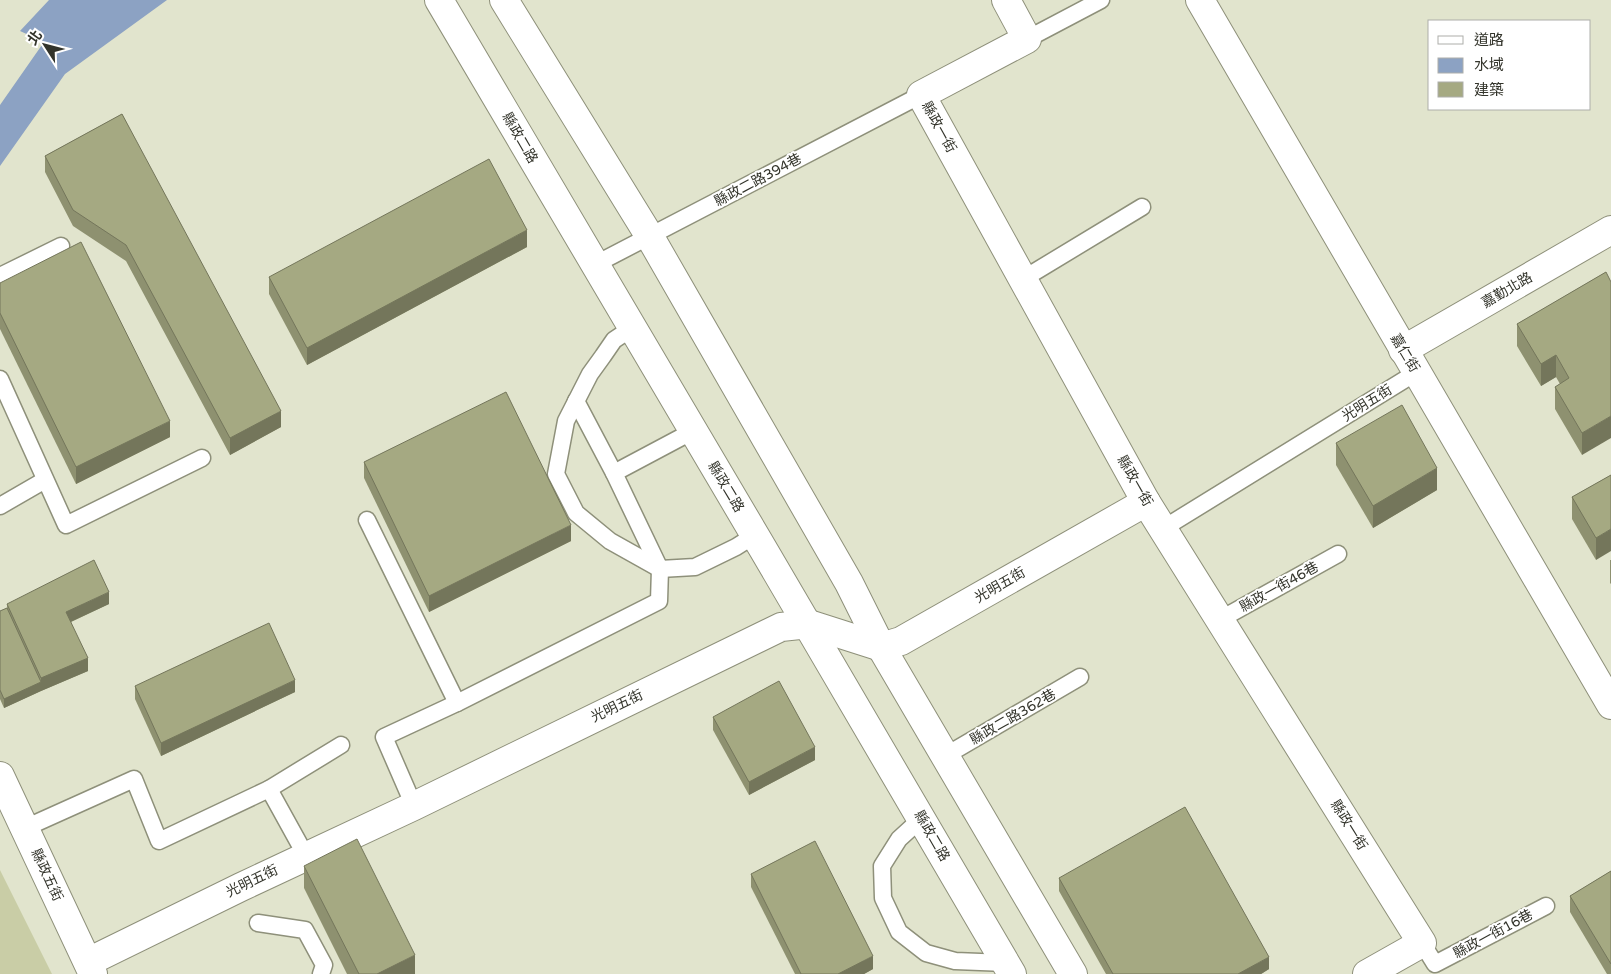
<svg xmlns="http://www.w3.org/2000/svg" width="1611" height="974" font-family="'Varela Round','Noto Sans TC',sans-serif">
<rect width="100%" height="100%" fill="#e1e4cd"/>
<polygon fill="#c9cda6" points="0,870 52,974 0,974"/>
<polygon fill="#8ca2c3" points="49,0 167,0 65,74 0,166 0,105 44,42 20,31"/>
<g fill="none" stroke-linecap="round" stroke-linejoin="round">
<g stroke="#8e907a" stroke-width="19">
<g id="lane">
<polyline points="1027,39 1101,0"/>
<polyline points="594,265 921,95"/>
<polyline points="0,276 61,246"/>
<polyline points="1023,279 1142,207"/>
<polyline points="632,328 614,340 603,356 590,374 566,421 556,474 576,513 610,541 660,569 695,567 736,547 755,535"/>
<polyline points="0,379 66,525 202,458"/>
<polyline points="614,473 693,431"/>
<polyline points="0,506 45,480"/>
<polyline points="367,520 457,703"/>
<polyline points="1164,528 1417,372"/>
<polyline points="1221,619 1338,554"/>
<polyline points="945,756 1080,677"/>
<polyline points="269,789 306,856"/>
<polyline points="414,806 384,737 457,703 659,601 660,569 614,473 576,401"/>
<polyline points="922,818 899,839 882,866 883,898 899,932 926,953 955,961 1006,963"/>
<polyline points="25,828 134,779 159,841 269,789 341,745"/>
<polyline points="258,923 305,930 324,965 321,974"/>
<polyline points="1422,943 1435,964 1546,906"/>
</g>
</g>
<g stroke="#8e907a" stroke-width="30">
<g id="street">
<polyline points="1006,0 1027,39 921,95 1146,502 1422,943 1367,974"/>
<polyline points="1200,0 1611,705"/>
<polyline points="1403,350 1611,230"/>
<polyline points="0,776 93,974"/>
<polyline points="88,962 241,887 414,806 781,627 809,624 881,647 901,641 1146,502"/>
</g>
</g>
<g stroke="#8e907a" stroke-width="30">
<g id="secondary">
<path d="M 439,0 C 630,325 823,648 1012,974"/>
<polyline points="504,0 650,237 849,583 881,647 1073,974"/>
</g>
</g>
<use href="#lane" stroke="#fff" stroke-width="16"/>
<use href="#street" stroke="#fff" stroke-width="28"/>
<use href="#secondary" stroke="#fff" stroke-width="28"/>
</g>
<g fill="#8e9170">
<polygon points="122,114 281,427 230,455 126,261 73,226 45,172 45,156"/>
<polygon points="527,247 307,365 269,294 269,277"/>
<polygon points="1606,272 1582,455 1555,409 1555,387 1560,384 1556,377 1541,386 1517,346 1517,324"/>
<polygon points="0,283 170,437 76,484 0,329"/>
<polygon points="1336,443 1437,490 1373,528 1336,465"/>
<polygon points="364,462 571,541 429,612 364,478"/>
<polygon points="1611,475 1596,560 1572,519 1572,497"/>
<polygon points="1610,560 1611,560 1611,584 1610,583"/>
<polygon points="7,604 109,604 71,622 88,671 41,691 4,708 0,699 0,611 7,608"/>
<polygon points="135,686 295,692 161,756 135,699"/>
<polygon points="713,717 815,760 749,795 713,730"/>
<polygon points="304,866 415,974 347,974 304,888"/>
<polygon points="1611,871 1611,974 1607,974 1570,912 1570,896"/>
<polygon points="751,874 873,969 864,974 795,974 751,887"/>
<polygon points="1059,878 1269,969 1261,974 1106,974 1059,891"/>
</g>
<g fill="#74765b">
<polygon points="527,230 527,247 307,365 307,348"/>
<polygon points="1556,355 1556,377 1541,386 1541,364"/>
<polygon points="281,411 281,427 230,455 230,438"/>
<polygon points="1611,416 1611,438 1582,455 1582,433"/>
<polygon points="170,421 170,437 76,484 76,467"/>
<polygon points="1437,468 1437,490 1373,528 1373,506"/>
<polygon points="571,525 571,541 429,612 429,596"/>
<polygon points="1611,529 1611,551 1596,560 1596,538"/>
<polygon points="109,592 109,604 66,624 66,612"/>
<polygon points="88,658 88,671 41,691 4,708 4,699 41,682 41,678"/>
<polygon points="295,680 295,692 161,756 161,743"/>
<polygon points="815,747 815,760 749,795 749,782"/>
<polygon points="415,955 415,974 377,974"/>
<polygon points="873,956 873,969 864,974 838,974"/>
<polygon points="1269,957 1269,969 1261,974 1238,974"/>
</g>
<g fill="#a5a982" stroke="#74765b">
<polygon points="122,114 281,411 230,438 126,245 73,210 45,156"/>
<polygon points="489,159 527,230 307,348 269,277"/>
<polygon points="81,242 170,421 76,467 0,313 0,283"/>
<polygon points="1606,272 1611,282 1611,416 1582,433 1555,387 1569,378 1556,355 1541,364 1517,324"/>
<polygon points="506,392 571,525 429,596 364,462"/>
<polygon points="1402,405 1437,468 1373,506 1336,443"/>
<polygon points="1611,475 1611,529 1596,538 1572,497"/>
<polygon points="94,560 109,592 66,612 88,658 41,678 7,604"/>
<polygon points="7,608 41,682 4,699 0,690 0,611"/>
<polygon points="269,623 295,680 161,743 135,686"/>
<polygon points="779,681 815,747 749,782 713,717"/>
<polygon points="1185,807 1269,957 1238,974 1113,974 1059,878"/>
<polygon points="357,839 415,955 377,974 359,974 304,866"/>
<polygon points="815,841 873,956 838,974 801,974 751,874"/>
<polygon points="1611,871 1611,964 1570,896"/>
</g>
<g text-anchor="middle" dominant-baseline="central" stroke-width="4" stroke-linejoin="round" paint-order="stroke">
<g font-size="14" fill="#33342b" stroke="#fff">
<text transform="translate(939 127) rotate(61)">縣政一街</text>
<text transform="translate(520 138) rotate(60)">縣政二路</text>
<text transform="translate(758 180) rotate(-28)">縣政二路394巷</text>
<text transform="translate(1507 290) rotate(-30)">嘉勤北路</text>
<text transform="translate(1405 353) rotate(59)">嘉仁街</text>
<text transform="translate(1367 403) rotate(-32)">光明五街</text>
<text transform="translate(1135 481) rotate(60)">縣政一街</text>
<text transform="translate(726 487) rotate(59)">縣政二路</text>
<text transform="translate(1000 585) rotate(-30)">光明五街</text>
<text transform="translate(1279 587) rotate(-29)">縣政一街46巷</text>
<text transform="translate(617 706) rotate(-26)">光明五街</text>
<text transform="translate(1013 717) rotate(-30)">縣政二路362巷</text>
<text transform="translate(1349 825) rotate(58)">縣政一街</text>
<text transform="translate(932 836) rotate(60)">縣政二路</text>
<text transform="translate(47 875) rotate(65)">縣政五街</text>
<text transform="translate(252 881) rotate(-26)">光明五街</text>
<text transform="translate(1493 934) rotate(-28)">縣政一街16巷</text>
</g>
</g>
<rect x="1428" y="20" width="162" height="90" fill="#ffffff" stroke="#adaeaa"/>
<rect x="1438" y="36" width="25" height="8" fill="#ffffff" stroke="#adaeaa"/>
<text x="1474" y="45" font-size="15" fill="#33342b">道路</text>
<rect x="1438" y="58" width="25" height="15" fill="#8ca2c3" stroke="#adaeaa"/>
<text x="1474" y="70" font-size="15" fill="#33342b">水域</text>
<rect x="1438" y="82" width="25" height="15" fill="#a5a982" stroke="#adaeaa"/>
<text x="1474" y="95" font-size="15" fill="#33342b">建築</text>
<g transform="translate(45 45) rotate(306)" stroke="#ffffff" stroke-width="4" paint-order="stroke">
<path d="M0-4L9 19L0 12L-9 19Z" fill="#33342b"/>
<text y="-8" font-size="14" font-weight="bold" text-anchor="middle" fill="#33342b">北</text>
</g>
</svg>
